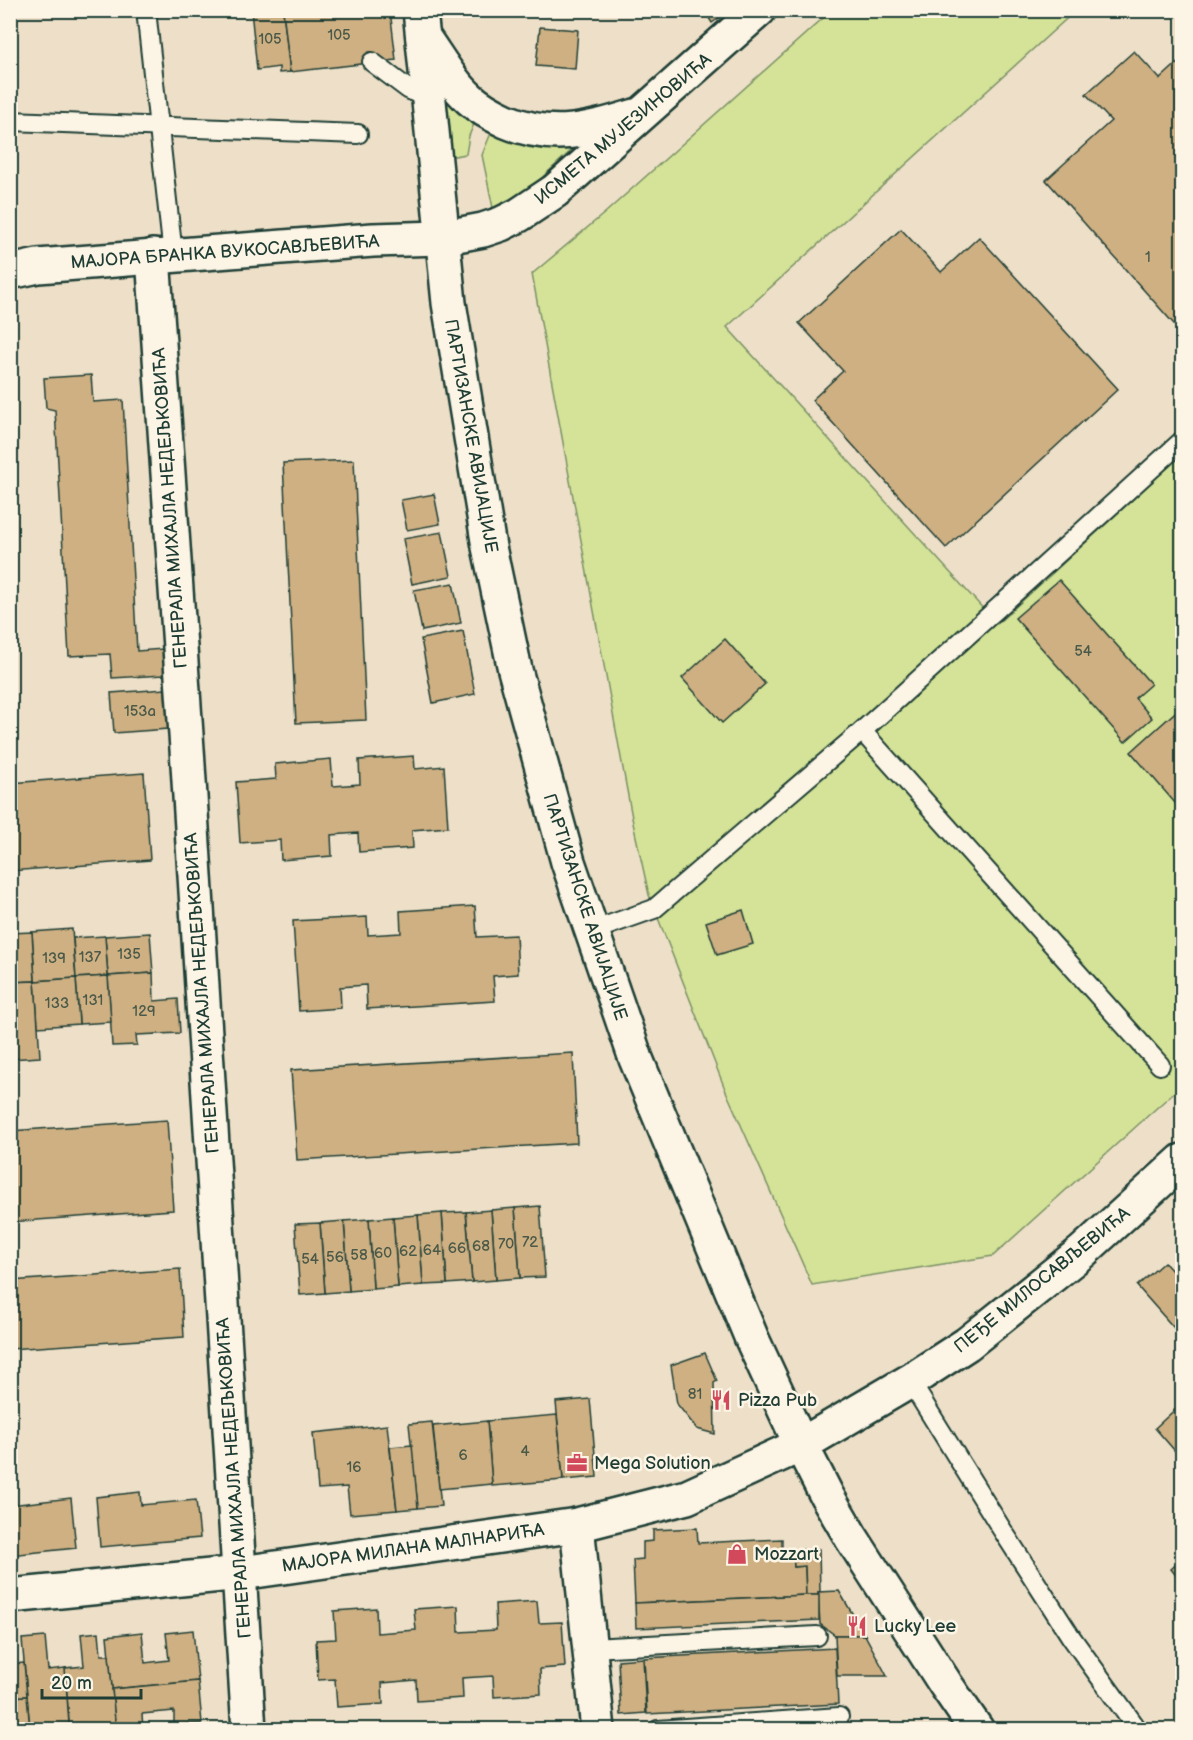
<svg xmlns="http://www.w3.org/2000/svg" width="1193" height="1740" font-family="'Balsamiq Sans',sans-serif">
<rect width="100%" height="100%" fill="#eee0c8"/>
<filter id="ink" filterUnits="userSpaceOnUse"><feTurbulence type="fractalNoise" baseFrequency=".0167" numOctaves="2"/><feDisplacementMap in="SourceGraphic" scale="12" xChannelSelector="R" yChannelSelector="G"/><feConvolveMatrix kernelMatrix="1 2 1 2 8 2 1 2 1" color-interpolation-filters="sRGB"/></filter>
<g filter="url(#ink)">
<g fill="#d4e397" stroke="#7a9066" stroke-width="1.5">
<polygon points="831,11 1075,11 727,327 997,624 1182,454 1182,1085 993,1256 812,1285 725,1089 649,895 633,823 532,274 606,212"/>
<polygon points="446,93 476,119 469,136 466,154 448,157"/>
<polygon points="493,128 570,144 574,148 524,194 493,208 482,155"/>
</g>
<g fill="#cfb083" stroke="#1f3d34" stroke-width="1.5">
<polygon points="251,10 283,10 290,72 279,73 279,67 257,70"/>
<polygon points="283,10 390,10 396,60 290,72"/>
<polygon points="704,10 730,10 712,23"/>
<polygon points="540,27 578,30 575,69 536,66"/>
<polygon points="1134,51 1160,79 1182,59 1182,333 1046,180 1111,121 1086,94"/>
<polygon points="901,229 941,272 979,237 1118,389 946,548 812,400 843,371 799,323"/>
<polygon points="91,375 93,402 123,400 137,651 163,649 164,675 112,678 110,654 69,656 55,410 46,408 44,378"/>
<polygon points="354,460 366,720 296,723 283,463"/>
<polygon points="434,494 440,524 407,530 401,500"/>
<polygon points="442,532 451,576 412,584 403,539"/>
<polygon points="1059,580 1151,684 1135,698 1152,718 1125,742 1015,618"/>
<polygon points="453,583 461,623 422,631 414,590"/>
<polygon points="463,631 475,694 433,703 421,639"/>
<polygon points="725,639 765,684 722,723 682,678"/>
<polygon points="165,689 168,729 114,733 111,693"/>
<polygon points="1182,706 1182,811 1131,752"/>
<polygon points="414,756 415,769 444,766 448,827 412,830 413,848 359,852 358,833 331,835 332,856 281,860 280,840 240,843 236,782 276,779 275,764 331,759 333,786 360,784 359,760"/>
<polygon points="144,773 150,860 10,871 10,783"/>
<polygon points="475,906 477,937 516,935 518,974 493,976 495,1001 367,1009 366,985 340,987 341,1008 299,1011 293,921 367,917 368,935 401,933 400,911"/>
<polygon points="743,910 753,944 717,955 706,922"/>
<polygon points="72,929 76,978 35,981 32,932"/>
<polygon points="32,932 35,981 10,982 10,933"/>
<polygon points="150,933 153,973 108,976 105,936"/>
<polygon points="105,936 108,976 76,978 73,938"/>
<polygon points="153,973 154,1001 178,999 180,1033 136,1035 137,1045 112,1046 108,976"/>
<polygon points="108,976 111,1022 79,1024 76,978"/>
<polygon points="76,978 79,1024 38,1027 35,981"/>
<polygon points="35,981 40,1057 10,1059 10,982"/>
<polygon points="573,1053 577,1143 297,1160 291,1070"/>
<polygon points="167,1120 173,1210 10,1222 10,1131"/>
<polygon points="540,1206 545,1277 520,1278 515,1208"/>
<polygon points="515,1208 520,1278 496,1280 491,1210"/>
<polygon points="491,1210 496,1280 472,1282 466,1212"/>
<polygon points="466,1212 472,1282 447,1284 442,1213"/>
<polygon points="442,1213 447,1284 423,1285 418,1215"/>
<polygon points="418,1215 423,1285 398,1287 393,1217"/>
<polygon points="393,1217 398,1287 373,1289 369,1219"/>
<polygon points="369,1219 373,1289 349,1291 344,1221"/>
<polygon points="344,1221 349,1291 325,1293 320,1223"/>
<polygon points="320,1223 325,1293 300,1295 295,1224"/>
<polygon points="1164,1262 1182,1282 1182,1337 1137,1286"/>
<polygon points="180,1269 184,1337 10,1349 10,1281"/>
<polygon points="705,1353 717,1381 714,1383 715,1434 697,1429 677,1404 671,1365"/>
<polygon points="590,1399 597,1477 563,1480 556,1402"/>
<polygon points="1181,1404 1182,1406 1182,1459 1155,1428"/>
<polygon points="557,1415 563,1480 492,1486 487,1421"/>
<polygon points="487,1421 492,1484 439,1489 433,1426"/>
<polygon points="432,1422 441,1506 418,1508 409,1424"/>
<polygon points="387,1425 397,1510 350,1514 347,1487 318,1489 313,1433"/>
<polygon points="412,1445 418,1508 397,1510 390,1447"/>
<polygon points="140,1492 141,1505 196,1500 200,1538 100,1547 96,1497"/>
<polygon points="71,1498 76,1548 10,1555 10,1505"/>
<polygon points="697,1528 698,1543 782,1539 782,1550 793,1550 794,1567 805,1566 806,1595 635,1603 633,1560 643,1559 643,1542 653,1541 653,1530"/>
<polygon points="819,1549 820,1592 818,1592 819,1595 806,1595 805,1566 794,1567 793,1550"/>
<polygon points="1182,1559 1182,1583 1171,1569"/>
<polygon points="839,1591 865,1635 835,1635 820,1624 818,1592"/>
<polygon points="806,1595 819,1595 819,1620 636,1628 635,1603"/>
<polygon points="537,1601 539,1623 562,1622 565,1667 540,1669 541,1694 494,1697 493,1676 462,1678 463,1698 417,1701 416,1680 382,1683 383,1704 337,1707 335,1679 318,1680 316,1640 336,1639 334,1611 376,1608 377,1633 416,1630 414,1609 458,1606 459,1632 496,1630 495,1604"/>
<polygon points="193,1630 198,1681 112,1689 107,1636 142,1632 145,1663 169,1660 166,1633"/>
<polygon points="99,1632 101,1655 109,1655 116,1730 85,1730 85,1723 69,1724 65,1668 84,1666 81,1634"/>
<polygon points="835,1635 865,1635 887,1676 837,1676"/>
<polygon points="45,1637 48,1670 65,1668 69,1724 54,1725 55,1730 30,1730 22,1639"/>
<polygon points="10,1648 12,1664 24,1663 27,1696 10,1697"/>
<polygon points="835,1648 838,1704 647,1714 644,1658"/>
<polygon points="643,1658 646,1713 621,1715 618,1660"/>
<polygon points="198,1681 202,1723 174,1725 174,1711 142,1714 143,1729 116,1730 112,1689"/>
<polygon points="27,1696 30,1730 10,1730 10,1697"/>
<polygon points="540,1725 540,1730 499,1730 499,1728"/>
</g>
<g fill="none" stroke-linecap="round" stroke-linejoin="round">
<g stroke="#1f3d34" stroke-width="22">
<g id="service">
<polyline points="146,10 173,255"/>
<polyline points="372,62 408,89 429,99"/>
<polyline points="10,121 358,134"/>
<polyline points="862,731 1160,1065"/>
<polyline points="592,931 654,909 862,731 1182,441"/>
<polyline points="910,1381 1001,1528 1071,1637 1138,1730"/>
<polyline points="591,1648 817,1636"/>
<polyline points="658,1730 839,1717"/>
</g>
</g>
<g stroke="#1f3d34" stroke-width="38">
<g id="minor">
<path d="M 423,37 C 438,58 451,82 470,99 C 481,109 493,115 506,121 C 553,141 589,130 635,116"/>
<polyline points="153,256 187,749 249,1730"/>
<polyline points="10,272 38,266 373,240 441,238 483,230 501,224 519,215 555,191 759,10"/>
<polyline points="577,1525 598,1730"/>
<polyline points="10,1596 241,1573 577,1525 687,1497 801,1445 910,1381 967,1344 1082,1252 1182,1161"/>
</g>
</g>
<g stroke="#1f3d34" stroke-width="38">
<polyline id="tertiary" points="420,10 449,303 489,547 515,670 568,862 636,1059 752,1339 801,1445 827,1496 851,1537 946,1685 977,1730"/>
</g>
<use href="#service" stroke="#fcf5e5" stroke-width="18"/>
<use href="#minor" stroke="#fcf5e5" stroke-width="33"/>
<use href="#tertiary" stroke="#fcf5e5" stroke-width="33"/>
</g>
</g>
<defs>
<g id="restaurant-bare" transform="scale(1.62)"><path d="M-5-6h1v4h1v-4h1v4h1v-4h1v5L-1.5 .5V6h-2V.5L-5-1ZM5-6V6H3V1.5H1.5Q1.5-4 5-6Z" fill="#d1495b" stroke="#fcf5e5" stroke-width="2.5" paint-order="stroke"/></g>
<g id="office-bare" transform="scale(1.62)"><path d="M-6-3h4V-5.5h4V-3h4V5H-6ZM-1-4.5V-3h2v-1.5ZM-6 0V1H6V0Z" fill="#d1495b" stroke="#fcf5e5" stroke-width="2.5" paint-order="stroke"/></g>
<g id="shop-bare" transform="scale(1.62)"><path d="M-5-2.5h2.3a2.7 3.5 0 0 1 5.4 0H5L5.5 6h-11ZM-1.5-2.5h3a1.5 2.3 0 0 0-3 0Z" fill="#d1495b" stroke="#fcf5e5" stroke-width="2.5" paint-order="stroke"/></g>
</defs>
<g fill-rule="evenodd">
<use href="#restaurant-bare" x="721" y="1400"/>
<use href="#office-bare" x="577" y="1463"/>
<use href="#shop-bare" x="737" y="1554"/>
<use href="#restaurant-bare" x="857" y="1626"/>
</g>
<g text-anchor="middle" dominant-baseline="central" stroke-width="5" stroke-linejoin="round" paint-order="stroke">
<g font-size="15" fill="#4b5a48">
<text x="339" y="35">105</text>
<text x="270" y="39">105</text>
<text x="1148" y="257">1</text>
<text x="1083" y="651">54</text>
<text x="140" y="711">153a</text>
<text x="129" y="954">135</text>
<text x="90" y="957">137</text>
<text x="54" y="958">139</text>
<text x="93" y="1000">131</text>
<text x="57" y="1003">133</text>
<text x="144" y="1011">129</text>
<text x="530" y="1242">72</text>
<text x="506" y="1244">70</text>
<text x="481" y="1246">68</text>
<text x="457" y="1248">66</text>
<text x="432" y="1250">64</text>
<text x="408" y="1251">62</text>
<text x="383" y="1253">60</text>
<text x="359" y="1255">58</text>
<text x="335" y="1257">56</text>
<text x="310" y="1259">54</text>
<text x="695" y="1394">81</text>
<text x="525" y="1451">4</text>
<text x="463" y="1455">6</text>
<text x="354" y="1467">16</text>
</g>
<g font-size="18" fill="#1f3d34" stroke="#fcf5e5">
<text transform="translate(623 129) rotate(-40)">ИСМЕТА МУЈЕЗИНОВИЋА</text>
<text transform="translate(225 252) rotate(-4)">МАЈОРА БРАНКА ВУКОСАВЉЕВИЋА</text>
<text transform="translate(471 436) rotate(80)">ПАРТИЗАНСКЕ АВИЈАЦИЈЕ</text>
<text transform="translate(170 508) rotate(-94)">ГЕНЕРАЛА МИХАЈЛА НЕДЕЉКОВИЋА</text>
<text transform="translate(585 907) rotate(72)">ПАРТИЗАНСКЕ АВИЈАЦИЈЕ</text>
<text transform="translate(202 993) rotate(-94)">ГЕНЕРАЛА МИХАЈЛА НЕДЕЉКОВИЋА</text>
<text transform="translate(1042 1280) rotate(-39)">ПЕЂЕ МИЛОСАВЉЕВИЋА</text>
<text transform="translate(234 1478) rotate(-94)">ГЕНЕРАЛА МИХАЈЛА НЕДЕЉКОВИЋА</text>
<text transform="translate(413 1548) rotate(-8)">МАЈОРА МИЛАНА МАЛНАРИЋА</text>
</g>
<g font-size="18" fill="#1f3d34" stroke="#fcf5e5" text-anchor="start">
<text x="738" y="1400">Pizza Pub</text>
<text x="594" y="1463">Mega Solution</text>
<text x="754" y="1554">Mozzart</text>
<text x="874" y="1626">Lucky Lee</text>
</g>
</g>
<rect width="1193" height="1740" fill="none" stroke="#fcf5e5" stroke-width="36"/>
<rect x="18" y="18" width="1157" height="1704" fill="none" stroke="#1f3d34" stroke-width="2" filter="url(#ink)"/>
<path d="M42 1689v9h99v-9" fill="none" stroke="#1f3d34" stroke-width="3"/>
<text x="51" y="1689" font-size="18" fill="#1f3d34" stroke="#fcf5e5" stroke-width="4.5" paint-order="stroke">20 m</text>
</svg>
